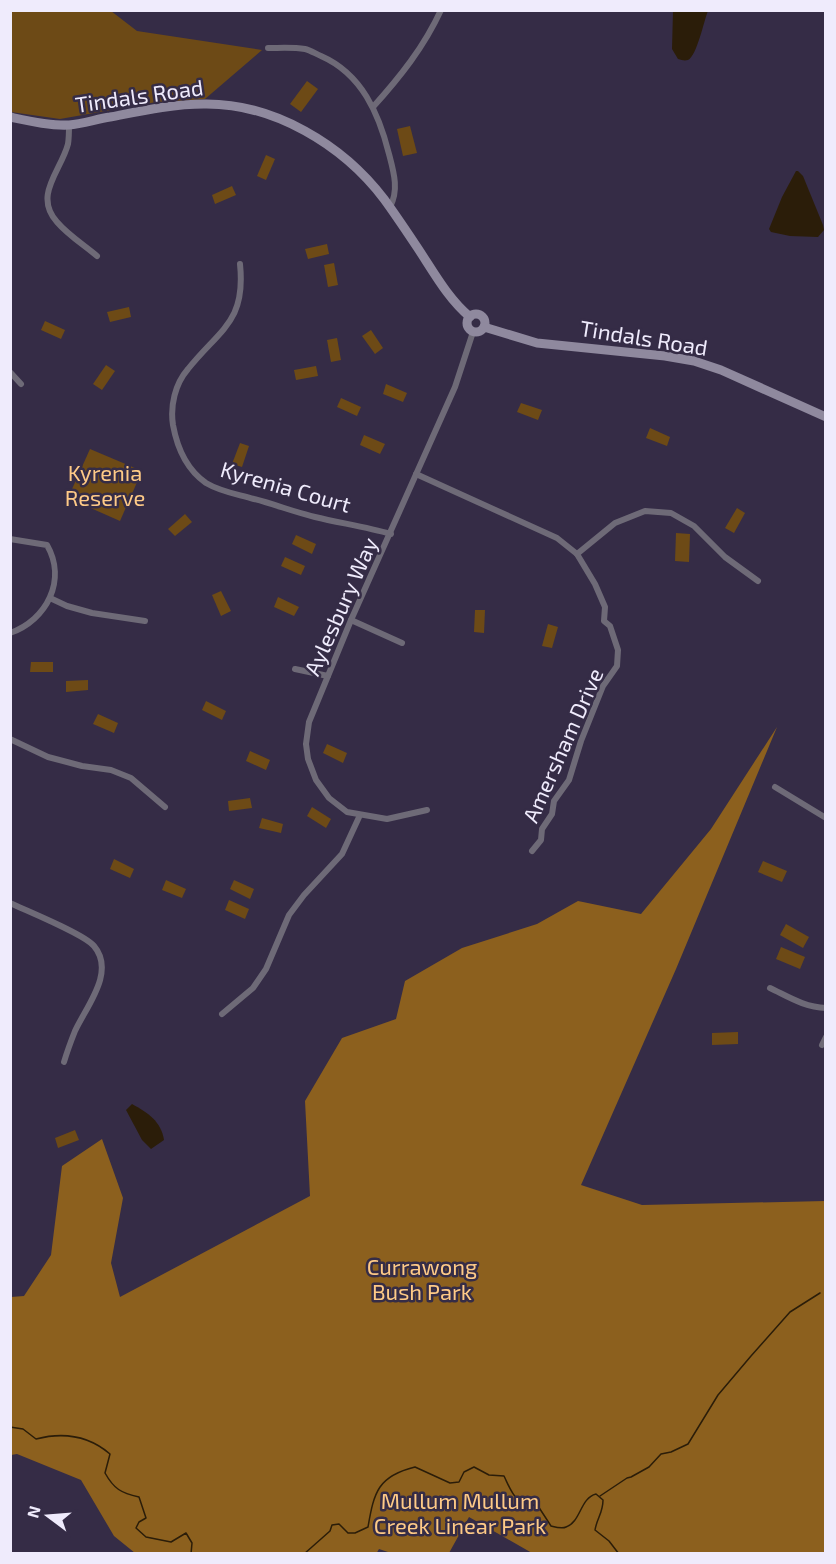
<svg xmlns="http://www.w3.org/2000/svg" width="836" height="1564" font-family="'Exo 2',sans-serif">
<rect width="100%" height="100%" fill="#352c46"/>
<g fill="#6d4a16">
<polygon points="10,11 111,11 137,31 262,50 205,99 156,102 60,119 11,112"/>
<polygon points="307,81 318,89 301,112 290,104"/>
<polygon points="410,126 417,153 403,156 397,129"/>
<polygon points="266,155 275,159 266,180 257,176"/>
<polygon points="232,186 236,195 215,204 212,195"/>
<polygon points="327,244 329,254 308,259 305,249"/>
<polygon points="334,263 338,285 328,287 324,265"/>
<polygon points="129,307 131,317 110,322 107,312"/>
<polygon points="45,321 65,330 61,339 41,330"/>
<polygon points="371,330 383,348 375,354 362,336"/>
<polygon points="337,338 341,360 331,362 327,340"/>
<polygon points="106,365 115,371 102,390 93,384"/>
<polygon points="316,366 318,376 296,380 294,370"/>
<polygon points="386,384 407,393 403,402 383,394"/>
<polygon points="341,398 361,407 357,416 337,407"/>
<polygon points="521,403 542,410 538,420 517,412"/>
<polygon points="650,428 670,437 667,446 646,438"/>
<polygon points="364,435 385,444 380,454 360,445"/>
<polygon points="240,443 249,446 242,467 232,464"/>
<polygon points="90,449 142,471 120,521 68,498"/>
<polygon points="737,508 745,513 734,533 725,528"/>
<polygon points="185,514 192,522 175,536 168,529"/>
<polygon points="676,533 690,534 689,562 675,561"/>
<polygon points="296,535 316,544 312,554 292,544"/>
<polygon points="285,557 305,566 301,575 281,566"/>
<polygon points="221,591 231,611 221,616 212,595"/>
<polygon points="278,597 299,607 294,616 274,607"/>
<polygon points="475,610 485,610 484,633 474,632"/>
<polygon points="548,624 558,627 552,648 542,646"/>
<polygon points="31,662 53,662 53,672 30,672"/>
<polygon points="88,680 88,690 66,692 66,681"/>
<polygon points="206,701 226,711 222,720 202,710"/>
<polygon points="98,714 118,723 114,733 93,724"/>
<polygon points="327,744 347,753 343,763 323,753"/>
<polygon points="250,751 270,760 266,770 246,761"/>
<polygon points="250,798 252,808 229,811 228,801"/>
<polygon points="312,807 331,819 326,828 307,816"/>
<polygon points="262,818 283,824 281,833 259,828"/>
<polygon points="114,859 134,869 130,878 110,869"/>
<polygon points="763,861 787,871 782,882 758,872"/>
<polygon points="166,880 186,889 182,898 162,890"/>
<polygon points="234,880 254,889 250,899 230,889"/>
<polygon points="229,900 249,909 245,919 225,910"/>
<polygon points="786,924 809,937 803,948 780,935"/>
<polygon points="781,947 805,957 800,969 776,959"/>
<polygon points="738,1032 738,1044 712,1045 712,1033"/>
<polygon points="75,1130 79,1140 58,1148 55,1138"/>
</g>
<polygon fill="#8c601e" points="777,727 676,969 581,1185 642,1205 825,1201 825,1553 532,1553 469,1517 449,1553 391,1553 379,1549 376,1554 135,1553 114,1536 81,1480 17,1454 11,1455 11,1297 24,1296 51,1255 62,1166 102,1139 123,1198 111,1263 120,1297 310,1196 305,1101 342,1038 396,1019 405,981 462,948 537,924 578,901 641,914 711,829"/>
<g fill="#2b1d09">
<path d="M 673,11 L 708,11 C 704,20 697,56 688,60 C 684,61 682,60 678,59 L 672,49 Z"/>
<polygon points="796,171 798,171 803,176 823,225 824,230 818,237 790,236 771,232 769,229 782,197"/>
<path d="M 132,1104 C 148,1113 161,1121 164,1140 L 151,1149 L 142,1140 L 126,1110 Z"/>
</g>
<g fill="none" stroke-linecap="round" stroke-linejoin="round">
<g stroke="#2b1d09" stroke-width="1.5">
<path d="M 10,1427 L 23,1429 L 36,1439 C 63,1432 89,1436 110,1454 L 105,1473 C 114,1489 121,1493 139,1497 L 146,1518 L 139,1522 L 136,1528 L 146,1537 L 171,1542 L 186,1533 L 192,1543 L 191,1554"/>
<polyline points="600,1496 627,1478 631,1477 649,1467 661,1454 671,1452 688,1444 718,1395 751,1356 790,1312 820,1293"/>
<path d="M 304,1554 L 330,1531 L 332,1525 L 339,1524 L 348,1533 L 355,1533 L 368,1527 C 374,1492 378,1476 415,1467 L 450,1483 L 459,1482 L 464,1472 L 474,1467 L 489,1475 L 504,1476 C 514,1497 514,1502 538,1506 L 551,1526 C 555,1527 562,1529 566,1527 C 581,1522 580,1498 596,1494 L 603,1500 C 603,1513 597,1518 595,1530 L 609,1541 L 619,1554"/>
</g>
<g stroke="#6e6a77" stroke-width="6">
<path d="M 268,48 C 280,48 293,47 305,49 C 310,50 316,54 321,56 C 362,74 379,114 389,154 C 394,173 399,190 390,207"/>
<path d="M 373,107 C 400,77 424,47 441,10"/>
<path d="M 69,125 C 69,131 69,138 68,144 C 61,171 33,195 57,222 C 68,235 84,245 97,256"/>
<path d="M 240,264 C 246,322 220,329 188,369 C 175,384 170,406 173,425 C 177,447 186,469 206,483 C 221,492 237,494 254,499 C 274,504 294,512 315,517 C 340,523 366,527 391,534"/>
<polyline points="10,372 21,384"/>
<polyline points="416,474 557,538 577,554 595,584 605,607 604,621 610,626 618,650 617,666 603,686 581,741 569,780 554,801 552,814 542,829 541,840 532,851"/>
<path d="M 10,539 L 47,545 C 67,580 47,620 10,633"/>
<polyline points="577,554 615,523 645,511 671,513 694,526 725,557 758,581"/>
<polyline points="50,598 67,606 92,613 145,621"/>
<polyline points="351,620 402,643"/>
<polyline points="295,669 328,676"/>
<polyline points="10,739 48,757 82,766 111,770 131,778 165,807"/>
<polyline points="775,787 826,818"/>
<polyline points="427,810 387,819 347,812 329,798 316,780 308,759 306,744 309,722 351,620 455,387 473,332"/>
<path d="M 10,903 C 27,911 84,934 94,946 C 116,972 86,1007 75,1031 C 71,1041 67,1052 64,1062"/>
<path d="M 770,988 C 789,997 804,1007 826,1008"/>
<polyline points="222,1014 253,988 266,969 289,915 304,895 342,854 360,815"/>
<polyline points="822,1045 826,1037"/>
</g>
<g stroke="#8f899e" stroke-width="9">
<path d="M 10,117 C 29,121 51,126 69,125 C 82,124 97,119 110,117 C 141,111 173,104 204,104 C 274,103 343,145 384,199 C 395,214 405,229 415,244 C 432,269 447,298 470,317"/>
<circle cx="476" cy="323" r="9"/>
<polyline points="484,327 537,343 665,356 694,361 721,370 826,417"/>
</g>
</g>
<g text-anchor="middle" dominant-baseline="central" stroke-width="5" stroke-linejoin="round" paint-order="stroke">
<g font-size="22" fill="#efebfc" stroke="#352c46">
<text transform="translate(139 95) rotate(-8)">Tindals Road</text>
<text transform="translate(644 337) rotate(9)">Tindals Road</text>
<text transform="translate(286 486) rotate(16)">Kyrenia Court</text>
<text transform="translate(340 606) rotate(-66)">Aylesbury Way</text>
<text transform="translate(562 745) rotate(-66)">Amersham Drive</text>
</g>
<g font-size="22" fill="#feca87" stroke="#352c46">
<text x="105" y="472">Kyrenia<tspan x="105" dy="25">Reserve</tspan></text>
<text x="422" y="1266">Currawong<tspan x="422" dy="25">Bush Park</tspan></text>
<text x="460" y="1500">Mullum Mullum<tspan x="460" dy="25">Creek Linear Park</tspan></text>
</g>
</g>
<rect width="836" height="1564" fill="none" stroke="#efebfc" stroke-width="24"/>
<g transform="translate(48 1516) rotate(286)" stroke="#352c46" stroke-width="4.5" paint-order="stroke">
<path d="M0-4.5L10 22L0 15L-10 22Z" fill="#efebfc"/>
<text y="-9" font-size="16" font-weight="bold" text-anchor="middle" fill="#efebfc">N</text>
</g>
</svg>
